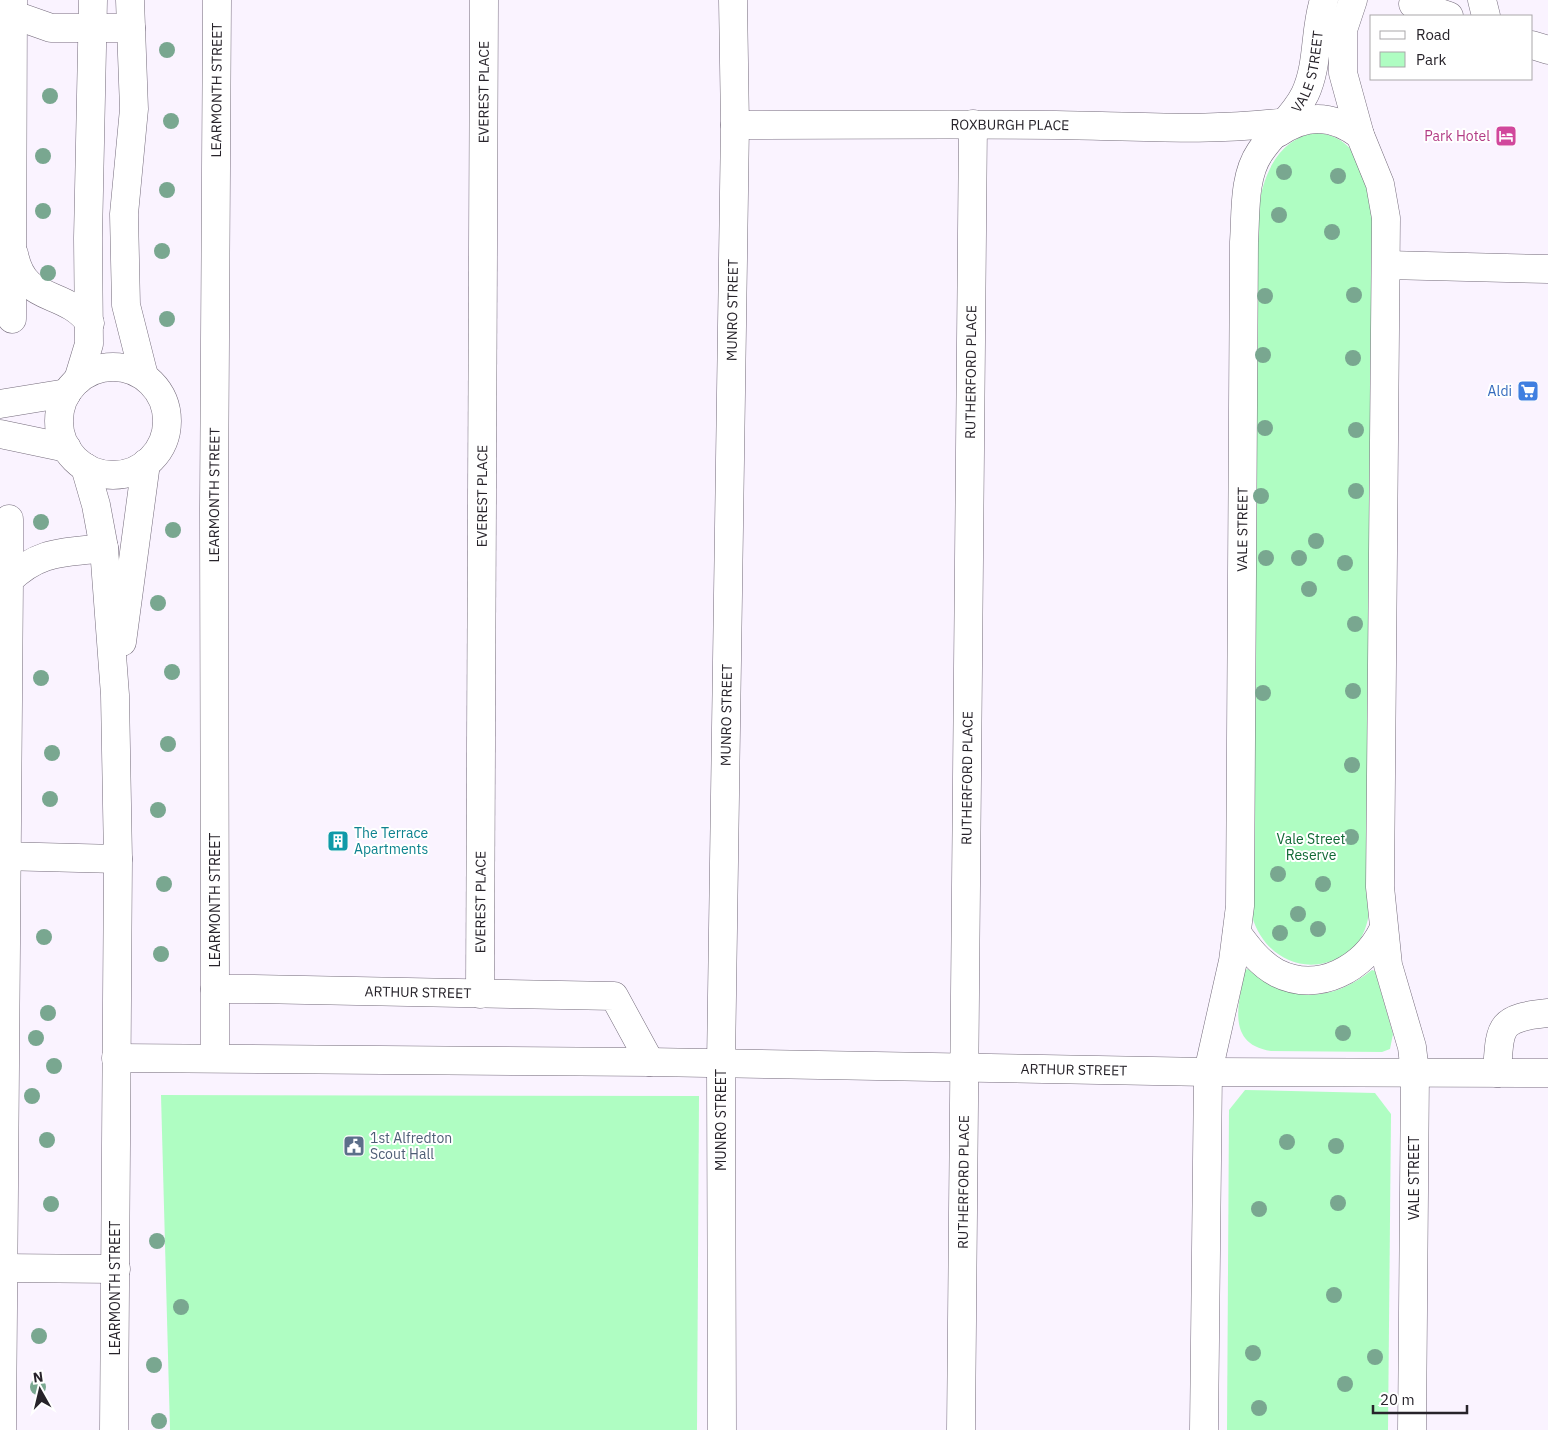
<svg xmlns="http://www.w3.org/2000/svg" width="1548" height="1430" font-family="'IBM Plex Sans',sans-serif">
<rect width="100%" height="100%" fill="#faf3ff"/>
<g fill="#affdc2">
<path d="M 1314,133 C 1365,134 1368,190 1376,229 L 1370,904 C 1369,916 1367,927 1361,938 C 1357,946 1349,951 1342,956 C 1304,978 1263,956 1252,916 L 1258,210 C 1263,176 1277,140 1314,133 Z"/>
<path d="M 1248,969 C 1289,1003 1331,1003 1372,970 L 1375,971 L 1393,1034 L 1390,1049 L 1382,1052 L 1271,1051 C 1225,1044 1239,1002 1245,970 Z"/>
<polygon points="1245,1090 1375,1093 1391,1114 1388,1430 1227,1430 1229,1110"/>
<polygon points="161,1095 699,1096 697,1430 170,1430"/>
</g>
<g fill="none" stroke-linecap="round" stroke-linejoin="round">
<g stroke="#746b7b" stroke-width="29">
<g id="minor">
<polyline points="130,0 134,109 124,214 126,305 144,376"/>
<polyline points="1353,0 1343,30 1343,73 1360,135 1380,184 1386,218 1380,887 1388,965 1412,1047 1415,1073 1412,1430"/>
<polyline points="1482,0 1486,16"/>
<polyline points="1413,4 1449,16"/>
<polyline points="0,10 51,28 131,28"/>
<polyline points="1532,45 1548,50"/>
<path id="s1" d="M 735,125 C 842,125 949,124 1056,125 C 1132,126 1211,132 1286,122"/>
<path d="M 1278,133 C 1307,113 1333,115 1360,135"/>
<path d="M 14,254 C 24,305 64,288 90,323"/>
<polyline points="1387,265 1548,269"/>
<polyline points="12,319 13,0"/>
<circle cx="113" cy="421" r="54"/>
<polyline points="78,380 89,344 88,238 93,0"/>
<polyline points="0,404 67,393"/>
<polyline points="0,434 67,448"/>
<polyline points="85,467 96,505 104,548 115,695 118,859 114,1430"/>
<polyline points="9,580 9,519"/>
<polyline points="122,642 146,463"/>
<polyline points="0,856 118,859"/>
<path d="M 1237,933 C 1248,948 1260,964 1277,973 C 1319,994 1364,968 1383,930"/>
<path id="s2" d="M 215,989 L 214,510 L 217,0"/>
<path id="s3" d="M 480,994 L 484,0"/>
<path id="s4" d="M 116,1058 L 650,1062 L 1208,1072 L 1548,1073"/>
<path id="s5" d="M 215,1058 L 215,989 L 251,989 L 614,996 L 650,1062"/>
<path d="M 1497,1073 C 1500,1026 1498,1018 1548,1013"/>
<polyline points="0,1268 116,1269"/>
<path d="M 2,1430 L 9,580 C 40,550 63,553 104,548"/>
<path id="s6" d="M 722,1430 L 721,1063 L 735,125 L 733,0"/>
<path id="s7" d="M 961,1430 L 973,124"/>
<path id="s8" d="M 1204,1430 L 1208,1072 L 1233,961 L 1240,906 L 1244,242 C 1246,213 1243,177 1260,152 C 1274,131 1294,117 1305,94 C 1319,64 1314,31 1324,0"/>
</g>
</g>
<use href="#minor" stroke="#fff" stroke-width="28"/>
</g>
<g fill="#79a790">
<circle cx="167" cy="50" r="8"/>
<circle cx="50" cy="96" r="8"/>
<circle cx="171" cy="121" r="8"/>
<circle cx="43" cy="156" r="8"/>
<circle cx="1284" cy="172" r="8"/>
<circle cx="1338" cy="176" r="8"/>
<circle cx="167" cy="190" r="8"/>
<circle cx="43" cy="211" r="8"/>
<circle cx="1279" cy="215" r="8"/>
<circle cx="1332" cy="232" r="8"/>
<circle cx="162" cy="251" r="8"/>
<circle cx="48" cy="273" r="8"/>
<circle cx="1354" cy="295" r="8"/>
<circle cx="1265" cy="296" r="8"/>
<circle cx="167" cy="319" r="8"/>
<circle cx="1263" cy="355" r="8"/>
<circle cx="1353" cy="358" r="8"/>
<circle cx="1265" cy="428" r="8"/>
<circle cx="1356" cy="430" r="8"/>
<circle cx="1356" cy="491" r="8"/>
<circle cx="1261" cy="496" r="8"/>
<circle cx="41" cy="522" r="8"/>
<circle cx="173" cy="530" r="8"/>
<circle cx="1316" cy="541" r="8"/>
<circle cx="1266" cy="558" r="8"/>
<circle cx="1299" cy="558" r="8"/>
<circle cx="1345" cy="563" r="8"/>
<circle cx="1309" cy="589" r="8"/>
<circle cx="158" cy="603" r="8"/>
<circle cx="1355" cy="624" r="8"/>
<circle cx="172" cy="672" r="8"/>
<circle cx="41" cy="678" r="8"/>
<circle cx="1353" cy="691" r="8"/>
<circle cx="1263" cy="693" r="8"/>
<circle cx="168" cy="744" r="8"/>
<circle cx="52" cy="753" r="8"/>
<circle cx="1352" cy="765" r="8"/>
<circle cx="50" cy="799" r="8"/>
<circle cx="158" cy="810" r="8"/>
<circle cx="1351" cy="837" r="8"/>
<circle cx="1278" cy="874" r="8"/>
<circle cx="164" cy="884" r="8"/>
<circle cx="1323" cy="884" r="8"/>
<circle cx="1298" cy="914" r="8"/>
<circle cx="1318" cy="929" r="8"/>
<circle cx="1280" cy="933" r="8"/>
<circle cx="44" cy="937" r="8"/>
<circle cx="161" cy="954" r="8"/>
<circle cx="48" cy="1013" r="8"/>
<circle cx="1343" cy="1033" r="8"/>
<circle cx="36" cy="1038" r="8"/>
<circle cx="54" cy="1066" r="8"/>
<circle cx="32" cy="1096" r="8"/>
<circle cx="47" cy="1140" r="8"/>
<circle cx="1287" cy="1142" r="8"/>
<circle cx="1336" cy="1146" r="8"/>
<circle cx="1338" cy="1203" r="8"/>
<circle cx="51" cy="1204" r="8"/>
<circle cx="1259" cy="1209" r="8"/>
<circle cx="157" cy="1241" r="8"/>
<circle cx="1334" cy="1295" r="8"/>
<circle cx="181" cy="1307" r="8"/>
<circle cx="39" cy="1336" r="8"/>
<circle cx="1253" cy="1353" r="8"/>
<circle cx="1375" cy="1357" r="8"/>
<circle cx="154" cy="1365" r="8"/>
<circle cx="1345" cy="1384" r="8"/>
<circle cx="38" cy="1387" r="8"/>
<circle cx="1259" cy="1408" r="8"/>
<circle cx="159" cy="1421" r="8"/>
</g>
<defs>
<g id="hotel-square" transform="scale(1.125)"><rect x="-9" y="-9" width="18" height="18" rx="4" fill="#d1479c" stroke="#fff"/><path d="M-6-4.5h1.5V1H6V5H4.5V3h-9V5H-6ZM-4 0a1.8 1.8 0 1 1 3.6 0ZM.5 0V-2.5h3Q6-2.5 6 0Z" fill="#fff"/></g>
<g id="supermarket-square" transform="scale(1.125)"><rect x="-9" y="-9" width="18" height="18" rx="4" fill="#3f7fe0" stroke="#fff"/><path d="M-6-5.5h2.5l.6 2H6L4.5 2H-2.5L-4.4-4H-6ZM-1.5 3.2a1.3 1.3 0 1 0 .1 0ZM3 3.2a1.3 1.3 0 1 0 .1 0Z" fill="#fff"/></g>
<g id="building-square" transform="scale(1.125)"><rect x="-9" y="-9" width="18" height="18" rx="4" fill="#0f9aa8" stroke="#fff"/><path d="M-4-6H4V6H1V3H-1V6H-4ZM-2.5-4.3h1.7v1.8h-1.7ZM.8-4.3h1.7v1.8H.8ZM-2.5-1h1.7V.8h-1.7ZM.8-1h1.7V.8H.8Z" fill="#fff"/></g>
<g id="civic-square" transform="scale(1.125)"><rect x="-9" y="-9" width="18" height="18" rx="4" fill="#5c6f8a" stroke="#fff"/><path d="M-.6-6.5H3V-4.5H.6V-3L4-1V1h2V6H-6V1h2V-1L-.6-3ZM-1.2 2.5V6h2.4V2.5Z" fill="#fff"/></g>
</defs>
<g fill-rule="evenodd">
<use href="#hotel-square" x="1506" y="136"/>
<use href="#supermarket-square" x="1528" y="391"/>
<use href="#building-square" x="338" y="841"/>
<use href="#civic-square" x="354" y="1146"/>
</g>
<g text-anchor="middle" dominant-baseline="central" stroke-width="4" stroke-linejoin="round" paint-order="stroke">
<g font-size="14" fill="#27232a" stroke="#fff">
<text stroke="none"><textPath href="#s8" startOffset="1380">VALE STREET</textPath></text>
<text stroke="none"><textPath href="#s2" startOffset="899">LEARMONTH STREET</textPath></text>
<text stroke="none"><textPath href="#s3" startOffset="902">EVEREST PLACE</textPath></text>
<text stroke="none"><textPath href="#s1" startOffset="275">ROXBURGH PLACE</textPath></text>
<text stroke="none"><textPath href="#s6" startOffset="1120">MUNRO STREET</textPath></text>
<text stroke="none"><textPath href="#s7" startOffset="1058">RUTHERFORD PLACE</textPath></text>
<text stroke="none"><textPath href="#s2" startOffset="494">LEARMONTH STREET</textPath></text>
<text stroke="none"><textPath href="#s3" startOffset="498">EVEREST PLACE</textPath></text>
<text stroke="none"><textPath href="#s8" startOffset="904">VALE STREET</textPath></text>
<text stroke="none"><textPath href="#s6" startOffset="715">MUNRO STREET</textPath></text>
<text stroke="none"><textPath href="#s7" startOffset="652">RUTHERFORD PLACE</textPath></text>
<text transform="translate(215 900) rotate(-90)">LEARMONTH STREET</text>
<text stroke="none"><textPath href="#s3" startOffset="92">EVEREST PLACE</textPath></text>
<text stroke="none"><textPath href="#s5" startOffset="272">ARTHUR STREET</textPath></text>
<text stroke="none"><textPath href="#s4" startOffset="958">ARTHUR STREET</textPath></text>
<text transform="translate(721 1120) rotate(-90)">MUNRO STREET</text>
<text transform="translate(1414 1178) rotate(-90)">VALE STREET</text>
<text stroke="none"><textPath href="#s7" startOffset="248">RUTHERFORD PLACE</textPath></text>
<text transform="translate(115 1288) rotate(-90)">LEARMONTH STREET</text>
</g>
<g font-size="14" fill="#b23c85" stroke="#fff" text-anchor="end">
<text x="1490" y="136">Park Hotel</text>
</g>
<g font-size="14" fill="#366cbe" stroke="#fff" text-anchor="end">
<text x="1512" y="391">Aldi</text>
</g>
<g font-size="14" fill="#0d838f" stroke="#fff" text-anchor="start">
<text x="354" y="833">The Terrace<tspan x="354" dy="16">Apartments</tspan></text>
</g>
<g font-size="14" fill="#106935" stroke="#fff">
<text x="1311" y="839">Vale Street<tspan x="1311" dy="16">Reserve</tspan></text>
</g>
<g font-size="14" fill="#4e5e75" stroke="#fff" text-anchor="start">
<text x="370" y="1138">1st Alfredton<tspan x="370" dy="16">Scout Hall</tspan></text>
</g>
</g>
<rect x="1370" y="15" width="162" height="65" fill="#ffffff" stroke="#a9a7aa"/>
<rect x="1380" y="31" width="25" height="8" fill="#ffffff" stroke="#a9a7aa"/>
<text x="1416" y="40" font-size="15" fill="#27232a">Road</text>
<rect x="1380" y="52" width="25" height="15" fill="#affdc2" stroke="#a9a7aa"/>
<text x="1416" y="65" font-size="15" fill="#27232a">Park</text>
<g transform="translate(40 1390) rotate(352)" stroke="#ffffff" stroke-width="4" paint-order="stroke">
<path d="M0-4L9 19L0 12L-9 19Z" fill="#27232a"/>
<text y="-8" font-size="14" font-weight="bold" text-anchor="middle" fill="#27232a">N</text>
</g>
<path d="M1373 1405v8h94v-8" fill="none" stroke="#27232a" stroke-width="2.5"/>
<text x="1380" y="1405" font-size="15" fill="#27232a" stroke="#ffffff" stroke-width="4" paint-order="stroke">20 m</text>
</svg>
